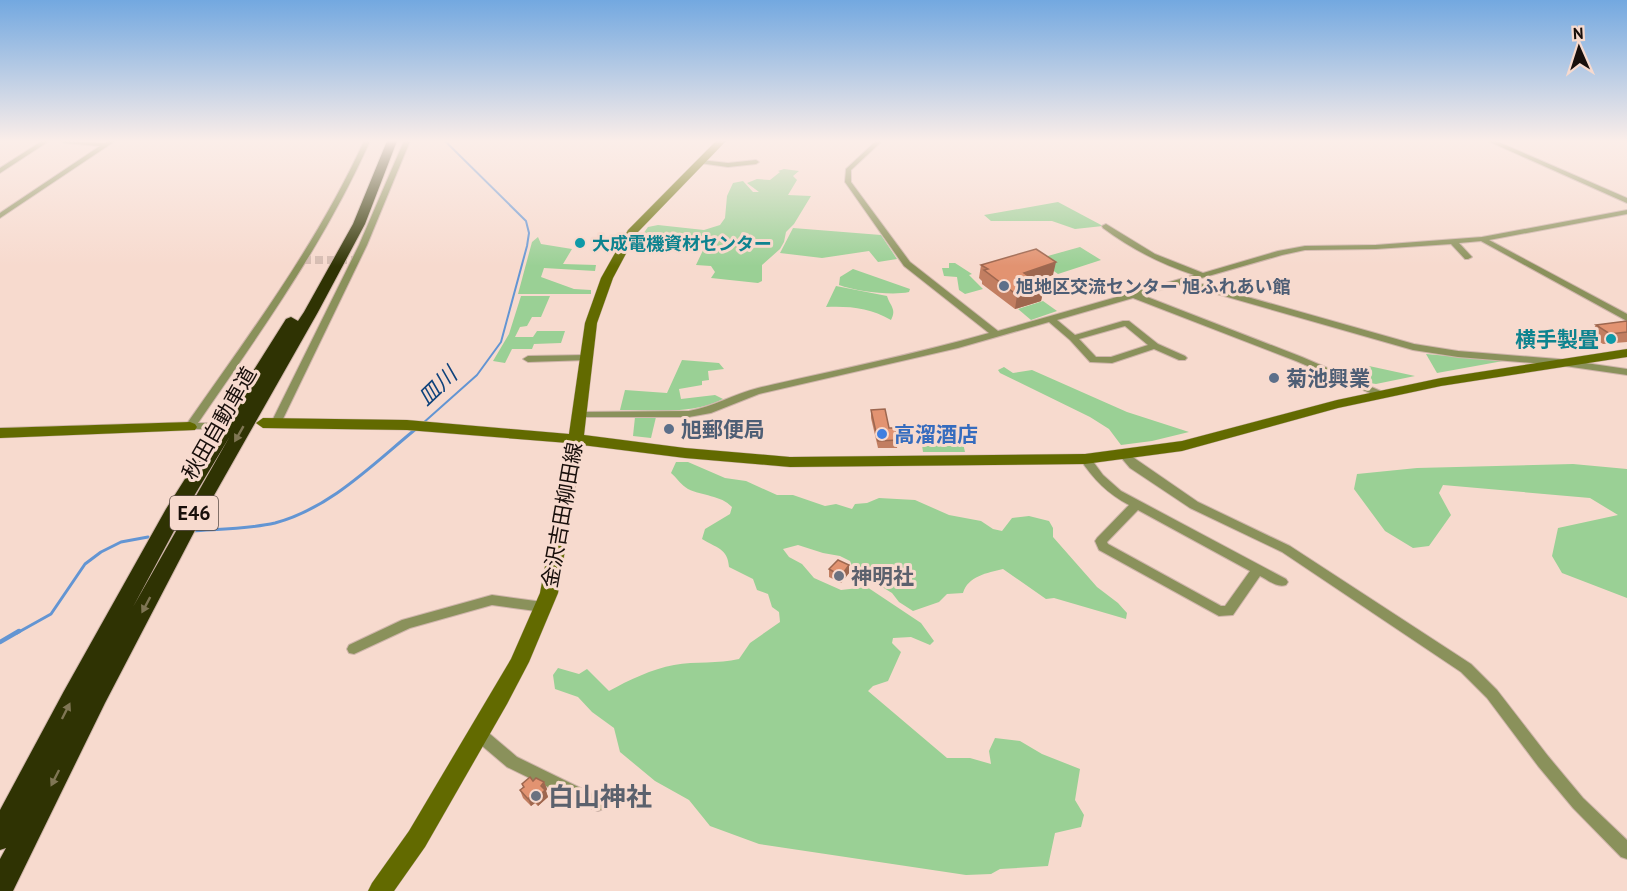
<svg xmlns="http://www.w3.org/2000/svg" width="1627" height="891" font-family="'PT Sans','Noto Sans JP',sans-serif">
<rect width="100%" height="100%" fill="#f7dace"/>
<g fill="#9ad095">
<polygon points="784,169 799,171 793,176 797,180 788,195 811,196 794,224 786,232 784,242 780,249 762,265 762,281 758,283 711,278 715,272 711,266 696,265 705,246 694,241 646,238 643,234 648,227 658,225 704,230 720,225 725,218 727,196 733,183 743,181 753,192 759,192 747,183 757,179 770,180 780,172 778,171"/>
<polygon points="1058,202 1103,226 1075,229 1052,221 991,221 984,215"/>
<polygon points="793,228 881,235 897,259 878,262 869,251 822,258 780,253"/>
<polygon points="538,237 541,244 572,249 563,264 596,265 595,271 544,268 541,277 574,289 591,290 591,294 518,294 532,242"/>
<polygon points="1080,247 1101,260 1058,274 1037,259"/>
<polygon points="949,263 955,263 972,274 969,275 983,289 965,294 959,290 957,277 944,276 942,268 949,268"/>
<path d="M 853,269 L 910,289 L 909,292 C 891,296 856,291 839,285 L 840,277 Z"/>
<path d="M 836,286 L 887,296 C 890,306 897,309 891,320 C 870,308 850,306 826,307 Z"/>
<polygon points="521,296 550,296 541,317 532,317 527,326 520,327 515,337 533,337 537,331 565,331 561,343 534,344 532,349 512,349 505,363 493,361 509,334"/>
<polygon points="1043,301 1057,311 1031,320 1018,309"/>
<polygon points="1426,354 1503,361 1437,373"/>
<path d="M 682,360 L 719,363 L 724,369 L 708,371 L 709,380 L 702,381 L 702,385 L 679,389 L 681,399 L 715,395 L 723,399 C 692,415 654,410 620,410 L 625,390 L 667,393 Z"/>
<polygon points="1369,366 1415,376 1376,384 1363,382"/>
<polygon points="1004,367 1013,373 1032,370 1127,412 1189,432 1152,441 1121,445 1109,429 1090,417 1000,373 998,370"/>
<polygon points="635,417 656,417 651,438 633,436"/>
<polygon points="959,426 965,452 923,452 922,445 947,445 944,427"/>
<path d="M 676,462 L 688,462 L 725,478 L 746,481 L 777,495 L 793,495 L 825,506 L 836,504 L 852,509 L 855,504 L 867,503 L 879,498 L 915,500 L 949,515 L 981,521 L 993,529 L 1002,531 L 1012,518 L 1029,516 L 1049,521 L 1053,528 L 1053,537 L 1097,587 L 1118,603 L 1127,613 L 1126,619 L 1054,598 L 1046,599 L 1003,569 C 987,573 968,576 963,593 L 947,594 L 939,602 L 913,611 L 899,602 L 892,593 L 854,570 L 850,561 L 840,556 L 823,553 L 798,545 L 783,549 L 789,557 L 802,564 L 814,578 L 841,590 L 867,587 L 921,623 L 934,641 L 930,645 L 911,637 L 893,638 L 892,643 L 901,652 L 888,681 L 873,686 L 868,691 L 947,758 L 970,758 L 991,764 L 989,751 L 995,738 L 1020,741 L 1042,754 L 1080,769 L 1075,800 L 1084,815 L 1081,827 L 1055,833 L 1048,866 L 1000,869 L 991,874 L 966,875 L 759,844 L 710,826 L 689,800 L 655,781 L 620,752 L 614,728 L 592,712 L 578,697 L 555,689 L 553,675 L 558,668 L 579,674 L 587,669 L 609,691 C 629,680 652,669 674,665 C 696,661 718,664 739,659 L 750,643 L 780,622 L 779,612 L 772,607 L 768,594 L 757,590 L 753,579 L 729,567 C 728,548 716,548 702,539 L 705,529 L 730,514 L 732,507 C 721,495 702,496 688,489 C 681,485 677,478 671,473 Z"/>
<polygon points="1573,464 1627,469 1627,598 1562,573 1552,556 1558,528 1618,515 1590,498 1443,485 1439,493 1451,515 1429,546 1413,548 1385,531 1354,489 1357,474 1417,468"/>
</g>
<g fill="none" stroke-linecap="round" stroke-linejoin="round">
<polyline stroke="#6395d3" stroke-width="2" points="422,424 477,375 501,342 527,246 529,233 526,221 445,141"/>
<g stroke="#6395d3" stroke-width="3">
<path d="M 192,531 C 220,529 248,529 275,523 C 331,508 374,463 417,428"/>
<polyline points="17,633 51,614 85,564 101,552 121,542 148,537"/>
</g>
<polyline stroke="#6395d3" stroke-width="4.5" points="0,642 19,631"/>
<polyline stroke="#d6bcb1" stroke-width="8" stroke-dasharray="8 4" stroke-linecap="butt" points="303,260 355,260"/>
<g stroke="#cfb5ab" stroke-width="2">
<g id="street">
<polygon points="42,141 49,141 0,173 0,168"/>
<polygon points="61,141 105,143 108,141 115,141 0,218 0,213 100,146 64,143"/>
<path d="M 364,141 L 370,141 C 324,244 261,331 198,423 L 211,423 L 216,426 L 211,429 L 186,429 L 185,427 L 186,425 C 251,332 317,244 364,141 Z"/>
<polygon points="404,141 410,141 367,245 281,423 280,425 272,425 271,423 359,245"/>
<path d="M 876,141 L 882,141 L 851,170 L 851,182 L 910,262 L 998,331 L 1194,275 C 1161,264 1131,249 1103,228 L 1102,226 L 1106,224 L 1155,254 L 1203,273 L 1278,251 L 1305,246 L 1376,245 L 1482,237 L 1627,210 L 1627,214 L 1489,240 L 1627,314 L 1627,321 L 1481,241 L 1459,243 L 1472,257 L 1468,259 L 1465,259 L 1451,244 L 1376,249 L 1305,250 L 1282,255 L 1191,281 L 1414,344 L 1458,351 L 1558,359 L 1627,369 L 1627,375 L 1558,365 L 1458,357 L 1413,350 L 1182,284 L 1142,295 L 1302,357 L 1383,392 L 1385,394 L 1383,396 L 1377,396 L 1296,361 L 1133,298 L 1057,320 L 1075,335 L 1123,321 L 1129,321 L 1158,344 L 1185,356 L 1187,358 L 1185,360 L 1179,360 L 1154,349 L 1112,363 L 1090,362 L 1070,340 L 1049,322 L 958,348 L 759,394 L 711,413 L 689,417 L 575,417 L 574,415 L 579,412 L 689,411 C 713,407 734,394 758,388 C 835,370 913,355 989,333 L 904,266 L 845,182 L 846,169 ZM 1125,326 L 1148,345 L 1111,357 L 1096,357 L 1079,339 Z"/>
<polygon points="1488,141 1496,141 1627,198 1627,203"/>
<polygon points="701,160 728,163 756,160 759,162 756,164 728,167 699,163 698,162"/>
<polygon points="585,355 588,356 590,358 588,360 528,362 523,359 528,356"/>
<polygon points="1124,451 1198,502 1290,546 1471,664 1497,690 1548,756 1583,798 1627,840 1627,859 1621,857 1573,808 1538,766 1487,698 1461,672 1282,552 1190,508 1130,468 1119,455"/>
<path d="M 1085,455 L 1089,456 L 1103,475 L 1121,491 L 1286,579 L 1288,582 L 1286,585 C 1277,588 1268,580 1260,576 L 1233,615 L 1219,616 L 1099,550 L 1095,541 L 1097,538 L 1129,505 C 1108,494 1093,479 1080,459 ZM 1138,510 L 1250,571 L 1225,606 L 1221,606 L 1108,544 L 1107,542 Z"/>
<polygon points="492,595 543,602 547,603 549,607 547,611 543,612 492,605 410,628 354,654 349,653 347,649 349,645 402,620"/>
<polygon points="479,728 484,729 517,757 603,799 606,804 603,809 598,811 593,809 507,767 474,739 472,734 474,729"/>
</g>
</g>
<g stroke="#cfb5ab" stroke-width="1">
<g id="secondary">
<polygon points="716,141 726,141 637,233 613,278 597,323 584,435 685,448 790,457 1085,454 1182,441 1337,400 1441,378 1627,349 1627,357 1441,386 1338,408 1182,451 1085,464 790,467 685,458 582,445 558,593 529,662 507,704 425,847 394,891 368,891 372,883 409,831 511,659 540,593 568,443 407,430 263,428 256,423 263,418 407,420 569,434 585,323 601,278 628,230"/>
<polygon points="190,422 195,424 197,427 195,430 0,438 0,428"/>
</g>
</g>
<g stroke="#cfb5ab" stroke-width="2">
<path id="highway" d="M 387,141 L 397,141 L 365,224 L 318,312 L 204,513 L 105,703 L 13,891 L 0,891 L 0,859 L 6,848 L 0,850 L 0,810 L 64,691 L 166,509 L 286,319 L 291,317 L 298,321 L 304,312 L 353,224 ZM 230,436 L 133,607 L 182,516 Z"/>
</g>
<use href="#street" fill="#8a915b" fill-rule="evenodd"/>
<use href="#secondary" fill="#626a00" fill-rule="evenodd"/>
<use href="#highway" fill="#2f3303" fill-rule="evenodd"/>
</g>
<g fill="#c27e61">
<polygon points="981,265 1053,275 1036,281 1044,287 1041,301 1015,309 982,284 982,281 979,278"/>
<polygon points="1627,321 1627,342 1603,344 1589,335 1596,325"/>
<polygon points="871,410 889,428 898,440 897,448 878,448 871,418"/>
<polygon points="849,565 849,573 841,583 829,577 829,569"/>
<polygon points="533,781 544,782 547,789 546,791 548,797 538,806 535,803 531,806 523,798 520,790 523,787 522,784"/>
</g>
<g fill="#9e674f">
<polygon points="1056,262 1053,275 1021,286 1024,273"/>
<polygon points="1044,287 1041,301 1015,309 1017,295"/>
<polygon points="849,565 849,573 841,583 841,576"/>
<polygon points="544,782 547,789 546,791 548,797 538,806 536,799"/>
<polygon points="532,795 535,803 531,806 528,799"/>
</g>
<g fill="#e29371" stroke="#9e674f" stroke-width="1.5">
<polygon points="1036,249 1056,262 1024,273 1044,287 1017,295 984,270 988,269 981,265"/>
<polygon points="1627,321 1627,332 1610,334 1596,325"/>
<polygon points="885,409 889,428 895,428 898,440 878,441 871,410"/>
<polygon points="838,560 849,565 841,576 829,569"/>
<polygon points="530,777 533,781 536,778 544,782 541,786 545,790 536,799 532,795 528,799 520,790 524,787 522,784"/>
</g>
<defs><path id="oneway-solid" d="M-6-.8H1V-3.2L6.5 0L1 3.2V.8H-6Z" transform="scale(1.5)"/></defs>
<g fill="#7f7654">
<use href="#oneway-solid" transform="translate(239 434) rotate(120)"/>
<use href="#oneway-solid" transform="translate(146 605) rotate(118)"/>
<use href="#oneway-solid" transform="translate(66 711) rotate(-63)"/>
<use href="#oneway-solid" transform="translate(55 778) rotate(117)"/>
</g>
<linearGradient id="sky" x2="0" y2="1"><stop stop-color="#73a8e0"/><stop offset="0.53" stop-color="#fbeee9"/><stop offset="1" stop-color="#fbeee9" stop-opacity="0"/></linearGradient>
<rect width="1627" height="266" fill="url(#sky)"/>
<g fill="#0f9aa8" stroke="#f7dace" stroke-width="2">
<circle cx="580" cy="243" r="6"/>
<circle cx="1611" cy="339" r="6"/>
</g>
<g fill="#5c6f8a" stroke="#f7dace" stroke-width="2">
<circle cx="1004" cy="286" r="6"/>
<circle cx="1274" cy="378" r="6"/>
<circle cx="669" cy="429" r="6"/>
</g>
<circle fill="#3f7fe0" stroke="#f7dace" stroke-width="2" cx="882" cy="434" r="6"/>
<g fill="#6b7280" stroke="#f7dace" stroke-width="2">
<circle cx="839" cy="576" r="6"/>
<circle cx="536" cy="796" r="6"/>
</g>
<g text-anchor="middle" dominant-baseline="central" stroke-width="6" stroke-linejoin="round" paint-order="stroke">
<g font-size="18" font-weight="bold" fill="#0d838f" stroke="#f7dace" text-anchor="start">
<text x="592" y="243">大成電機資材センター</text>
</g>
<g font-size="18" font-weight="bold" fill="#4e5e75" stroke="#f7dace" text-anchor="start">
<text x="1016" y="286">旭地区交流センター 旭ふれあい館</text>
</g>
<rect fill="#f7dace" stroke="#5b4c46" stroke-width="1.5" x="170" y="496" width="48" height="34" rx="4.5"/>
<g font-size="20" font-weight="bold" fill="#180f0b">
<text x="194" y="513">E46</text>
</g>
<g font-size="21" font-weight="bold" fill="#0d838f" stroke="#f7dace" text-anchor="end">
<text x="1599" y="339">横手製畳</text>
</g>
<g font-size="21" font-weight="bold" fill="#4e5e75" stroke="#f7dace" text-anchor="start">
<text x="1286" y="378">菊池興業</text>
<text x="681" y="429">旭郵便局</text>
</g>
<g font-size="21" fill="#180f0b" stroke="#f7dace">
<text transform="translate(219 423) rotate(-60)">秋田自動車道</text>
<text transform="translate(562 515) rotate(-80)">金沢吉田柳田線</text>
</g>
<g font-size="21" font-weight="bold" fill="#366cbe" stroke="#f7dace" text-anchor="start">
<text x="894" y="434">高溜酒店</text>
</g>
<g font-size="21" font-weight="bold" fill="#5b616d" stroke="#f7dace" text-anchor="start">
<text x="851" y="576">神明社</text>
</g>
<g font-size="22" font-style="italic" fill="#0e427b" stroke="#f7dace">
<text transform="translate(437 386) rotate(-44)">皿川</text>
</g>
<g font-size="26" font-weight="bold" fill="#5b616d" stroke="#f7dace" text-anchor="start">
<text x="548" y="796">白山神社</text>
</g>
</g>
<g transform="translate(1579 48) rotate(357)" stroke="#f7dace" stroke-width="4.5" paint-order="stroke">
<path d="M0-4.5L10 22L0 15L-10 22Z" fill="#180f0b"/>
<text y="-9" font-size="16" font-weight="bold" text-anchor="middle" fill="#180f0b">N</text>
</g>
</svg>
